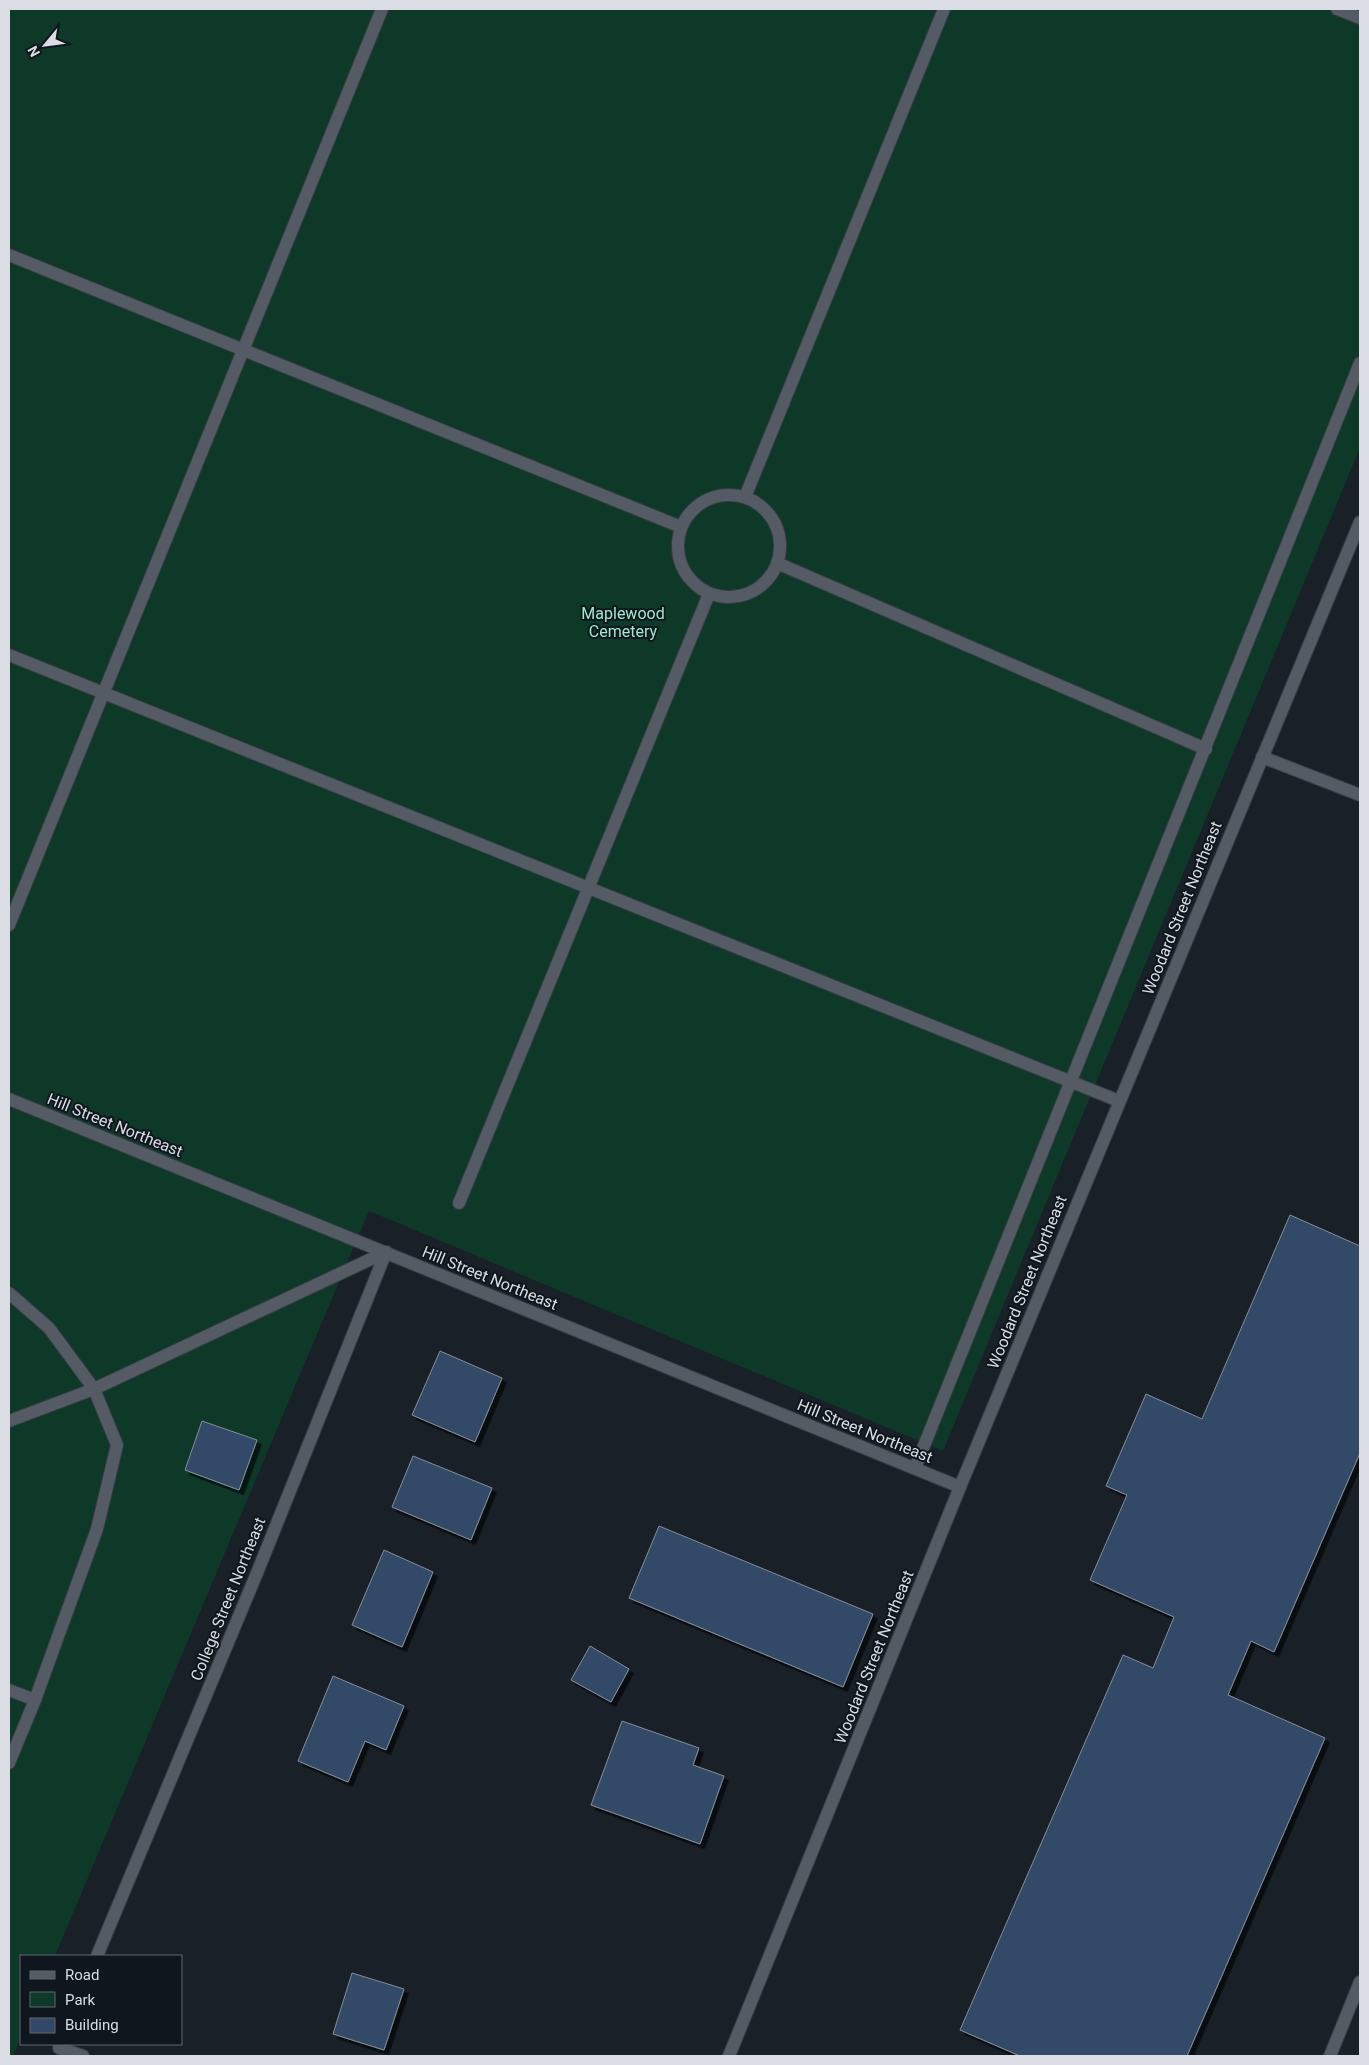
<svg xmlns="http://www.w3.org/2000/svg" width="1369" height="2065" font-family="Roboto,sans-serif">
<defs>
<filter id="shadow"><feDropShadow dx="4.5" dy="4.5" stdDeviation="0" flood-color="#0009"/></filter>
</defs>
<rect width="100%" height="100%" fill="#192028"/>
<polygon fill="#0e3827" points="9,9 1360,9 1360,448 943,1451 369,1211 55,1956 21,1956 21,2036 13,2056 9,2056"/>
<g fill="#324867" stroke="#868e99" filter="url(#shadow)">
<polygon points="1290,1215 1360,1246 1360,1453 1274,1652 1251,1641 1228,1695 1325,1738 1187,2056 1020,2056 960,2030 1123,1655 1153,1668 1174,1617 1090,1580 1127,1495 1106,1486 1146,1394 1202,1419"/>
<polygon points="440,1351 502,1378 475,1442 412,1415"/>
<polygon points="202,1421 257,1440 239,1490 185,1470"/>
<polygon points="413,1456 492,1488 471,1540 392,1507"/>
<polygon points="659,1526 873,1614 843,1687 629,1598"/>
<polygon points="384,1550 433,1572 402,1647 352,1625"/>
<polygon points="590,1646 629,1669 611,1702 571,1680"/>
<polygon points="333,1676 404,1706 386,1750 365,1741 348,1782 298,1761"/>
<polygon points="622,1721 699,1748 693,1765 724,1776 700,1844 591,1805"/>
<polygon points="352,1973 404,1989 384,2050 333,2034"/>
</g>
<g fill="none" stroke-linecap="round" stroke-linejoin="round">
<g stroke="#383c44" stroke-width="14">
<g id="service">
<polyline points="1337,9 1360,18"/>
<polyline points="9,255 681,527"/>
<circle cx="729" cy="546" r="51"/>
<polyline points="745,497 944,9"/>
<polyline points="777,563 1206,749"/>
<polyline points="9,655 1119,1101"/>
<polyline points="9,925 382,9"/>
<polyline points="459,1203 709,594"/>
<polyline points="9,1293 49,1328 94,1389 117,1445 97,1529 35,1700 9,1763"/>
<polyline points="9,1421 94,1389 386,1252"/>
<polyline points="915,1468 1360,363"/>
<polyline points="9,1690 35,1700"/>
</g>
</g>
<g stroke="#383c44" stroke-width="14">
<g id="minor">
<polyline points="1262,757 1360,795"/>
<polyline points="9,1099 960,1487"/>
<polyline points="97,1956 257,1573 386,1252"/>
<polyline points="59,2048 83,2056"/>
<polyline points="729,2056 960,1487 1360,522"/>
<polyline points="1330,2056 1360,1982"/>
</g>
</g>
<use href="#service" stroke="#545b65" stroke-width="12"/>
<use href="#minor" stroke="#545b65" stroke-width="12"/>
</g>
<g text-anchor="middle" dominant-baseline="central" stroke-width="4" stroke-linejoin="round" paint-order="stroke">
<g font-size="16" fill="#a0eac6" stroke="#10161e">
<text x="623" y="613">Maplewood<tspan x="623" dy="18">Cemetery</tspan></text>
</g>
<g font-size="16" fill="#dadee4" stroke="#10161e">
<text transform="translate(1182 908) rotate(-68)">Woodard Street Northeast</text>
<text transform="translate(115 1125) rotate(22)">Hill Street Northeast</text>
<text transform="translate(490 1278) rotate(22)">Hill Street Northeast</text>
<text transform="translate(1027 1282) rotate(-68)">Woodard Street Northeast</text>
<text transform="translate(865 1431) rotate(22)">Hill Street Northeast</text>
<text transform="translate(228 1599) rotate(-68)">College Street Northeast</text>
<text transform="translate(874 1657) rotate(-68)">Woodard Street Northeast</text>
</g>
</g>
<rect width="1369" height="2065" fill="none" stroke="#dadee4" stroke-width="20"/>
<rect x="20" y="1955" width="162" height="90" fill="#10161e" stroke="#61666d"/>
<rect x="30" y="1971" width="25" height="8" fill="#545b65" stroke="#61666d"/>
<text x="65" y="1980" font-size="15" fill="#dadee4">Road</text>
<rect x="30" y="1992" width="25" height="15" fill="#0e3827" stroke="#61666d"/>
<text x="65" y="2005" font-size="15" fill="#dadee4">Park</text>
<rect x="30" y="2018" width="25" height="15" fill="#324867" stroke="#61666d"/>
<text x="65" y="2030" font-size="15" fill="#dadee4">Building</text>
<g transform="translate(45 45) rotate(241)" stroke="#10161e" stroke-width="4" paint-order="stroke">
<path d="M0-4L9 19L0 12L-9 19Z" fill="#dadee4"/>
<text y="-8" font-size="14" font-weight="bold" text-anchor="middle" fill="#dadee4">N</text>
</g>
</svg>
